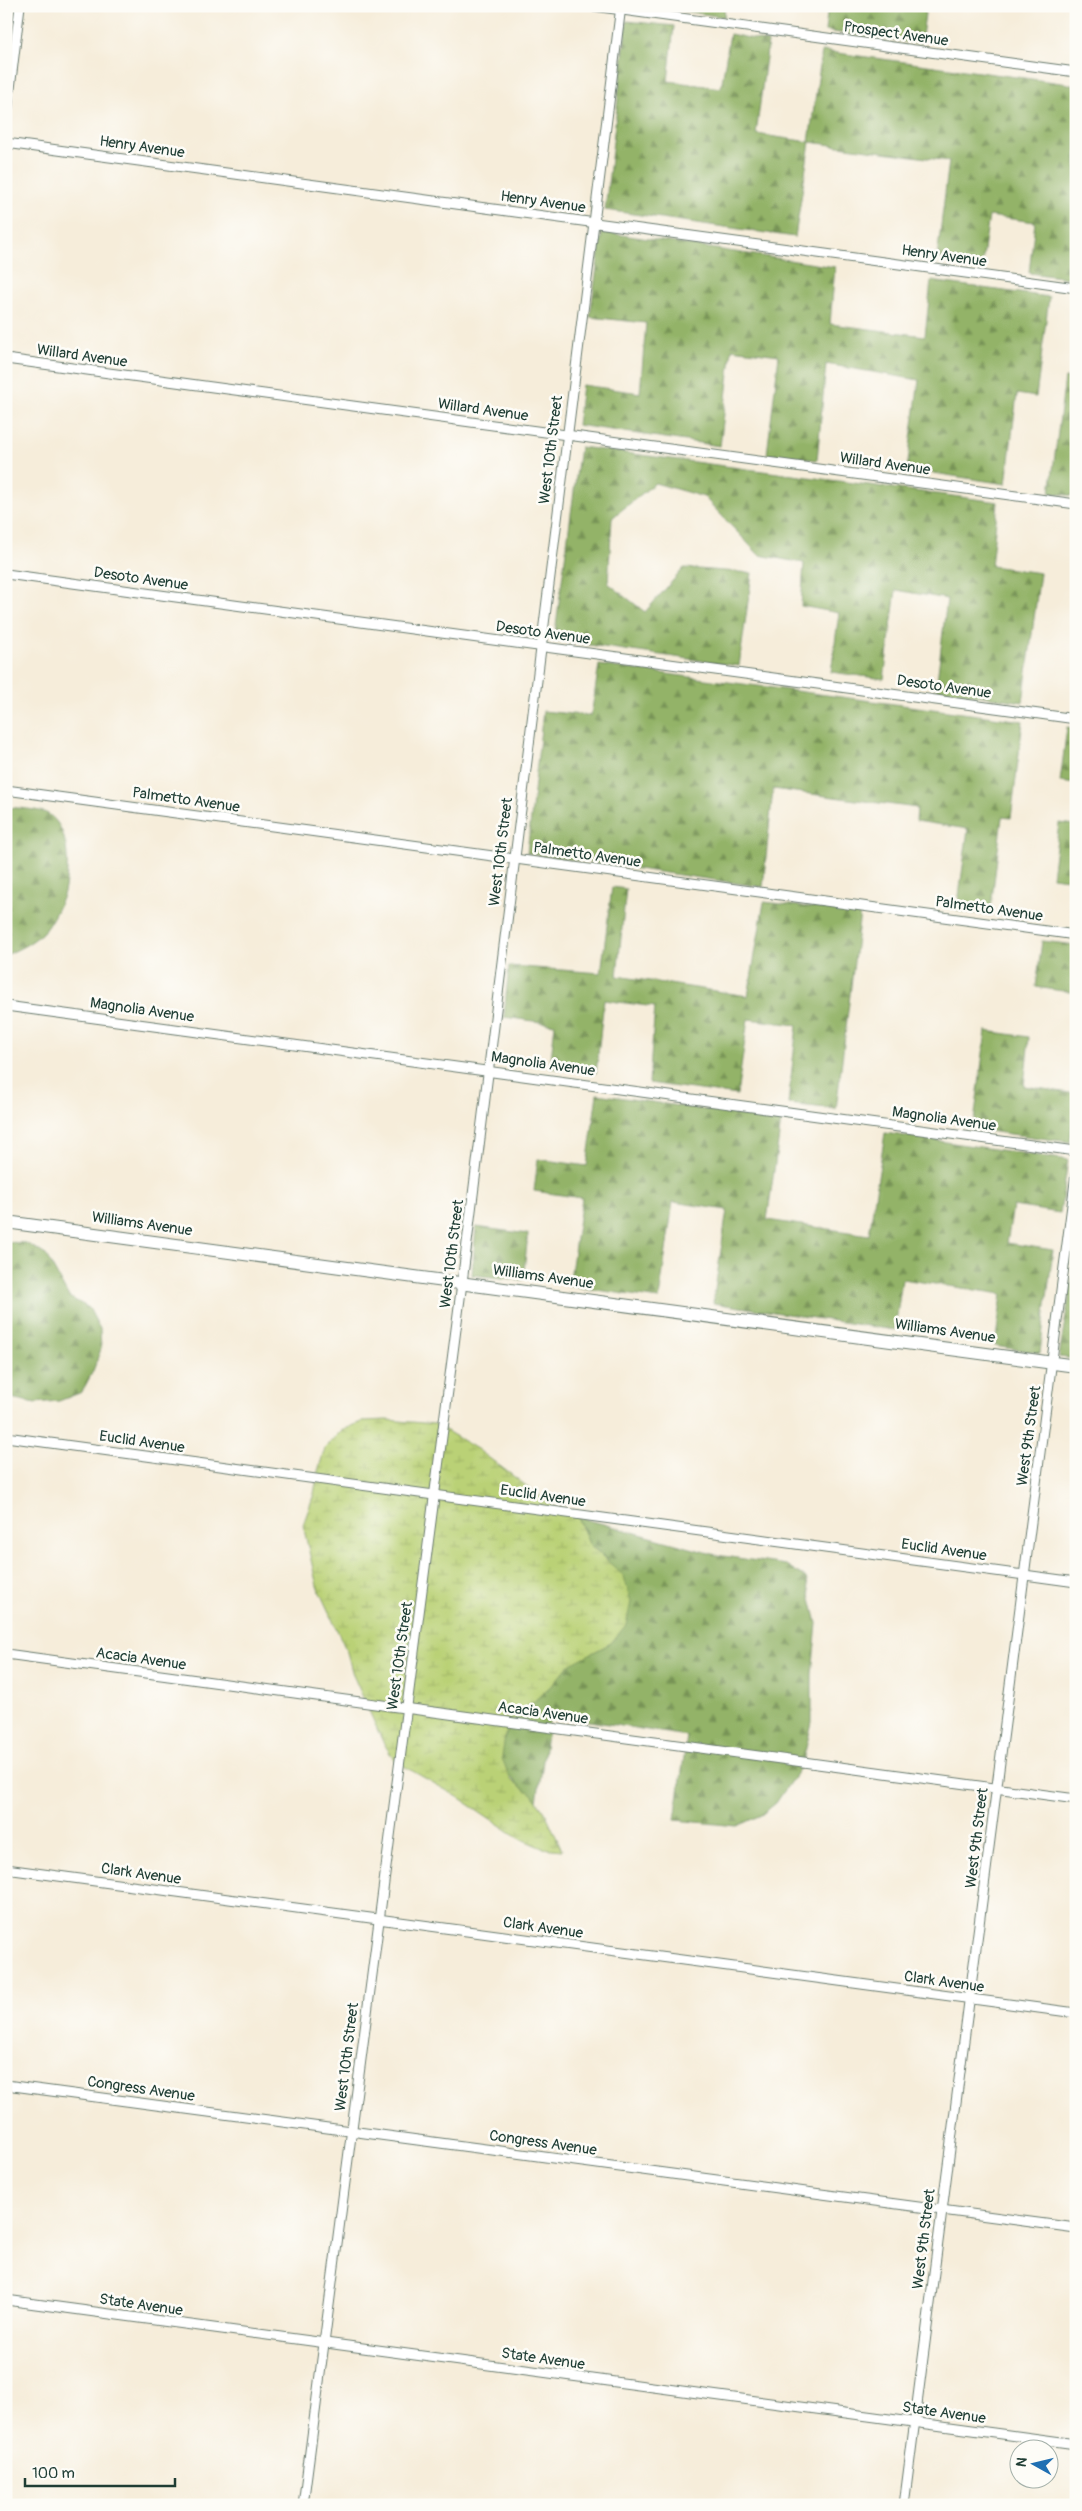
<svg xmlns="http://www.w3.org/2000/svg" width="1082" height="2511" font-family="Pangolin,sans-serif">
<defs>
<pattern id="forest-firs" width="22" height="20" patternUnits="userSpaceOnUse" patternTransform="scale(1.25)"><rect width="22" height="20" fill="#93b367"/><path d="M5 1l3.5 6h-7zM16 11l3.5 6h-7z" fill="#779356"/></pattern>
<pattern id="wetland-marsh" width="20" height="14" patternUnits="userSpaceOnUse" patternTransform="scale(1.25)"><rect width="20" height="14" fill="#bad176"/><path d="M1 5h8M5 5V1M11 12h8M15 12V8" fill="none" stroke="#9fb467"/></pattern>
</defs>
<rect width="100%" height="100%" fill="#fdfcf7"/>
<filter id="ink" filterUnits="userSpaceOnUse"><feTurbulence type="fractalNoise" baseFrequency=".02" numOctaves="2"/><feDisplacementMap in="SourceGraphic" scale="10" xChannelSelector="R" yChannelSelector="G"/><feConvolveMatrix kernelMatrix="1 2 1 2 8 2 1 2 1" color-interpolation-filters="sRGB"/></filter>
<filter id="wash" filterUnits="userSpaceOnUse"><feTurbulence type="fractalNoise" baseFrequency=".0096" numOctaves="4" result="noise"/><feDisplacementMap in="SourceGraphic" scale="20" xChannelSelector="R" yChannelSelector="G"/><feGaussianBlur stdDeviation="1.12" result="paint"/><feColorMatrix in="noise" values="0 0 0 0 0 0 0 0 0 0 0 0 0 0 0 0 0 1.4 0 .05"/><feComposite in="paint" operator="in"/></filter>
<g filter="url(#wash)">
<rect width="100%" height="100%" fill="#f6edda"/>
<g fill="url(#forest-firs)" stroke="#59784e">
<polygon points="684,6 725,6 724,17 683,11"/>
<polygon points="828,6 926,6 921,44 825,31"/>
<polygon points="627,21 674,26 668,81 721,88 730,34 768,42 756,134 809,142 822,51 1076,85 1076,279 1029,273 1035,222 989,216 982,264 937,258 949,161 810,142 795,237 605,210"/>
<polygon points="602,232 835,267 830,324 925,336 931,281 1049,297 1036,397 1017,394 1006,484 907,469 919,380 826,364 817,460 767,454 779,355 732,349 720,446 577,425 582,385 640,393 646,323 590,317"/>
<polygon points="1065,378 1076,379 1076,496 1050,493"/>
<polygon points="580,447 998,502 991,566 1040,573 1023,702 936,689 947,599 896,590 884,679 831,672 839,613 801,606 804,563 759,555 704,497 655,483 612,518 608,583 645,612 684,568 752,573 739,666 554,640"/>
<polygon points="599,665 1023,721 1011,818 1002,817 990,915 957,911 968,829 916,821 917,808 773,789 763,887 527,853 543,711 591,716"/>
<polygon points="1067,727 1076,728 1076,784 1060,782"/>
<path d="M 6,807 C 16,808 40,809 48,814 C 68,826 69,861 66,881 C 65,896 55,915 47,927 C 37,941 21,948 6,955 Z"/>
<polygon points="1059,823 1076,825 1076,880 1052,877"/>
<polygon points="612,887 626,889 617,976 748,996 764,902 860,913 836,1109 788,1104 797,1025 748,1019 737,1095 649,1083 655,1007 604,1000 596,1073 550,1068 555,1024 504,1017 509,966 601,973"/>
<polygon points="1042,941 1076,945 1076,993 1036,987"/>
<polygon points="986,1031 1029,1037 1024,1086 1076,1094 1070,1142 973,1129"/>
<polygon points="597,1094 781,1121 767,1220 869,1235 885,1133 1068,1160 1060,1213 1013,1206 1007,1243 1053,1250 1040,1353 995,1346 1002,1294 902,1279 895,1330 713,1303 727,1210 673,1202 659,1299 569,1286 582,1198 534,1191 538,1159 587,1166"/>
<polygon points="476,1227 528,1234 523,1280 472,1275"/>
<polygon points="6,1242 26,1243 46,1255 69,1297 89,1308 100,1329 101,1349 93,1371 82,1392 59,1401 35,1403 6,1397"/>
<polygon points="1074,1267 1076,1267 1076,1359 1059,1357"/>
<path d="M 578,1517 L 716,1555 L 786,1565 L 806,1578 L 817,1623 L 812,1674 L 812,1722 L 802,1765 L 776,1803 L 761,1815 L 737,1826 L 675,1820 L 687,1736 L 550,1715 L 537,1801 C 525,1786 504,1780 502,1758 C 498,1725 533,1705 552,1685 C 558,1679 563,1669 570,1664 C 582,1656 598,1651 611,1643 L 608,1560 L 589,1544 Z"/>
</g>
<polygon fill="url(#wetland-marsh)" stroke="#6c8755" points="387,1420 435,1424 477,1449 556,1508 578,1517 589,1544 624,1576 631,1602 626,1625 611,1643 569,1665 554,1683 518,1716 505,1735 502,1758 511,1780 531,1793 545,1812 562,1850 542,1848 519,1838 458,1797 395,1761 383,1742 353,1675 347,1652 317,1586 303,1525 314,1494 318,1471 325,1448 341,1431 363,1421"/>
</g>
<g filter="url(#ink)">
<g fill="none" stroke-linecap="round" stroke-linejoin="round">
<g stroke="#6a7b6e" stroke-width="11">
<g id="street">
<polyline points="593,6 1076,72"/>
<polyline points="6,122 20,6"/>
<polyline points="6,143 1076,288"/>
<polyline points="6,359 1076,504"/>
<polyline points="6,574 1076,719"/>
<polyline points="6,790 1076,935"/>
<polyline points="6,1006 1076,1151"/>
<polyline points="6,1437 1076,1582"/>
<polyline points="6,1654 1076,1799"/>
<polyline points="6,1869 1076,2013"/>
<polyline points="6,2085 1076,2228"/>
<polyline points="6,2300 1076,2444"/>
<polyline points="303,2505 462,1283 621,6"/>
<polyline points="904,2505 1076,1174"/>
</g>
</g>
<g stroke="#6a7b6e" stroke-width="14">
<polyline id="secondary" points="6,1222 1076,1366"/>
</g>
<use href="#street" stroke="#fff" stroke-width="9"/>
<use href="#secondary" stroke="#fff" stroke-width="12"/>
</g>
</g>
<g text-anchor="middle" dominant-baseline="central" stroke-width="5" stroke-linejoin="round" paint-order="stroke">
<g font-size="15" fill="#1f3d34" stroke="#fdfcf7">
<text transform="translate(896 34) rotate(8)">Prospect Avenue</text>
<text transform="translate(142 147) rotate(8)">Henry Avenue</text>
<text transform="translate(543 202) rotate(8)">Henry Avenue</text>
<text transform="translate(944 256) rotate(8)">Henry Avenue</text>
<text transform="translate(82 356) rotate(8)">Willard Avenue</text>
<text transform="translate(483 410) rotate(8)">Willard Avenue</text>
<text transform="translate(551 450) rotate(-83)">West 10th Street</text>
<text transform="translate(885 464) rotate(8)">Willard Avenue</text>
<text transform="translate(141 579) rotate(8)">Desoto Avenue</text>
<text transform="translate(543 633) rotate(8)">Desoto Avenue</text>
<text transform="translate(944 687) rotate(8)">Desoto Avenue</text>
<text transform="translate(186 800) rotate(8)">Palmetto Avenue</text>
<text transform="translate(501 852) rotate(-83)">West 10th Street</text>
<text transform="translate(587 855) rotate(8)">Palmetto Avenue</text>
<text transform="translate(989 909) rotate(8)">Palmetto Avenue</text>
<text transform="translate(142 1010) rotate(8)">Magnolia Avenue</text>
<text transform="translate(543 1064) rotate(8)">Magnolia Avenue</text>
<text transform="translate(944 1119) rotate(8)">Magnolia Avenue</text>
<text transform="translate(142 1224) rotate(8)">Williams Avenue</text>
<text transform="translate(452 1254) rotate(-83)">West 10th Street</text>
<text transform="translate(543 1277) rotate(8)">Williams Avenue</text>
<text transform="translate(945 1331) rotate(8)">Williams Avenue</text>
<text transform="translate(1029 1436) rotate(-82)">West 9th Street</text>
<text transform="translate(142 1442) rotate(8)">Euclid Avenue</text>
<text transform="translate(543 1496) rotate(8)">Euclid Avenue</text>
<text transform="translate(944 1550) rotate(8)">Euclid Avenue</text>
<text transform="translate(400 1656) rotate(-82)">West 10th Street</text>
<text transform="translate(141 1659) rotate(8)">Acacia Avenue</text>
<text transform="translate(543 1713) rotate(8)">Acacia Avenue</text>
<text transform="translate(977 1838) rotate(-83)">West 9th Street</text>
<text transform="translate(141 1874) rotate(8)">Clark Avenue</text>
<text transform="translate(543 1928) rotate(8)">Clark Avenue</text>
<text transform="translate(944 1982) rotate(8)">Clark Avenue</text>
<text transform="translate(347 2057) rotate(-83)">West 10th Street</text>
<text transform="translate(141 2089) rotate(8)">Congress Avenue</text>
<text transform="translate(543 2143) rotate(8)">Congress Avenue</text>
<text transform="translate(924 2239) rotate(-83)">West 9th Street</text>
<text transform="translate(141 2305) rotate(8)">State Avenue</text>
<text transform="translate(543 2359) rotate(8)">State Avenue</text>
<text transform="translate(944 2413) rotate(8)">State Avenue</text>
</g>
</g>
<rect width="1082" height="2511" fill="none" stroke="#fdfcf7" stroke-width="25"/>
<g transform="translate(1034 2464) rotate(278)"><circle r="24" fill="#fdfcf7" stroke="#a4b0a9"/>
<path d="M0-4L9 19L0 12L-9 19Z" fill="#1f6fb2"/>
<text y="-8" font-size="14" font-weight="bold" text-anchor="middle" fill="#1f3d34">N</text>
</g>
<path d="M25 2478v8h150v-8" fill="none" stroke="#1f3d34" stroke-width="2.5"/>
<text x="32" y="2478" font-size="15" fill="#1f3d34" stroke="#fdfcf7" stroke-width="4" paint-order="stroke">100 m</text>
</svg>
